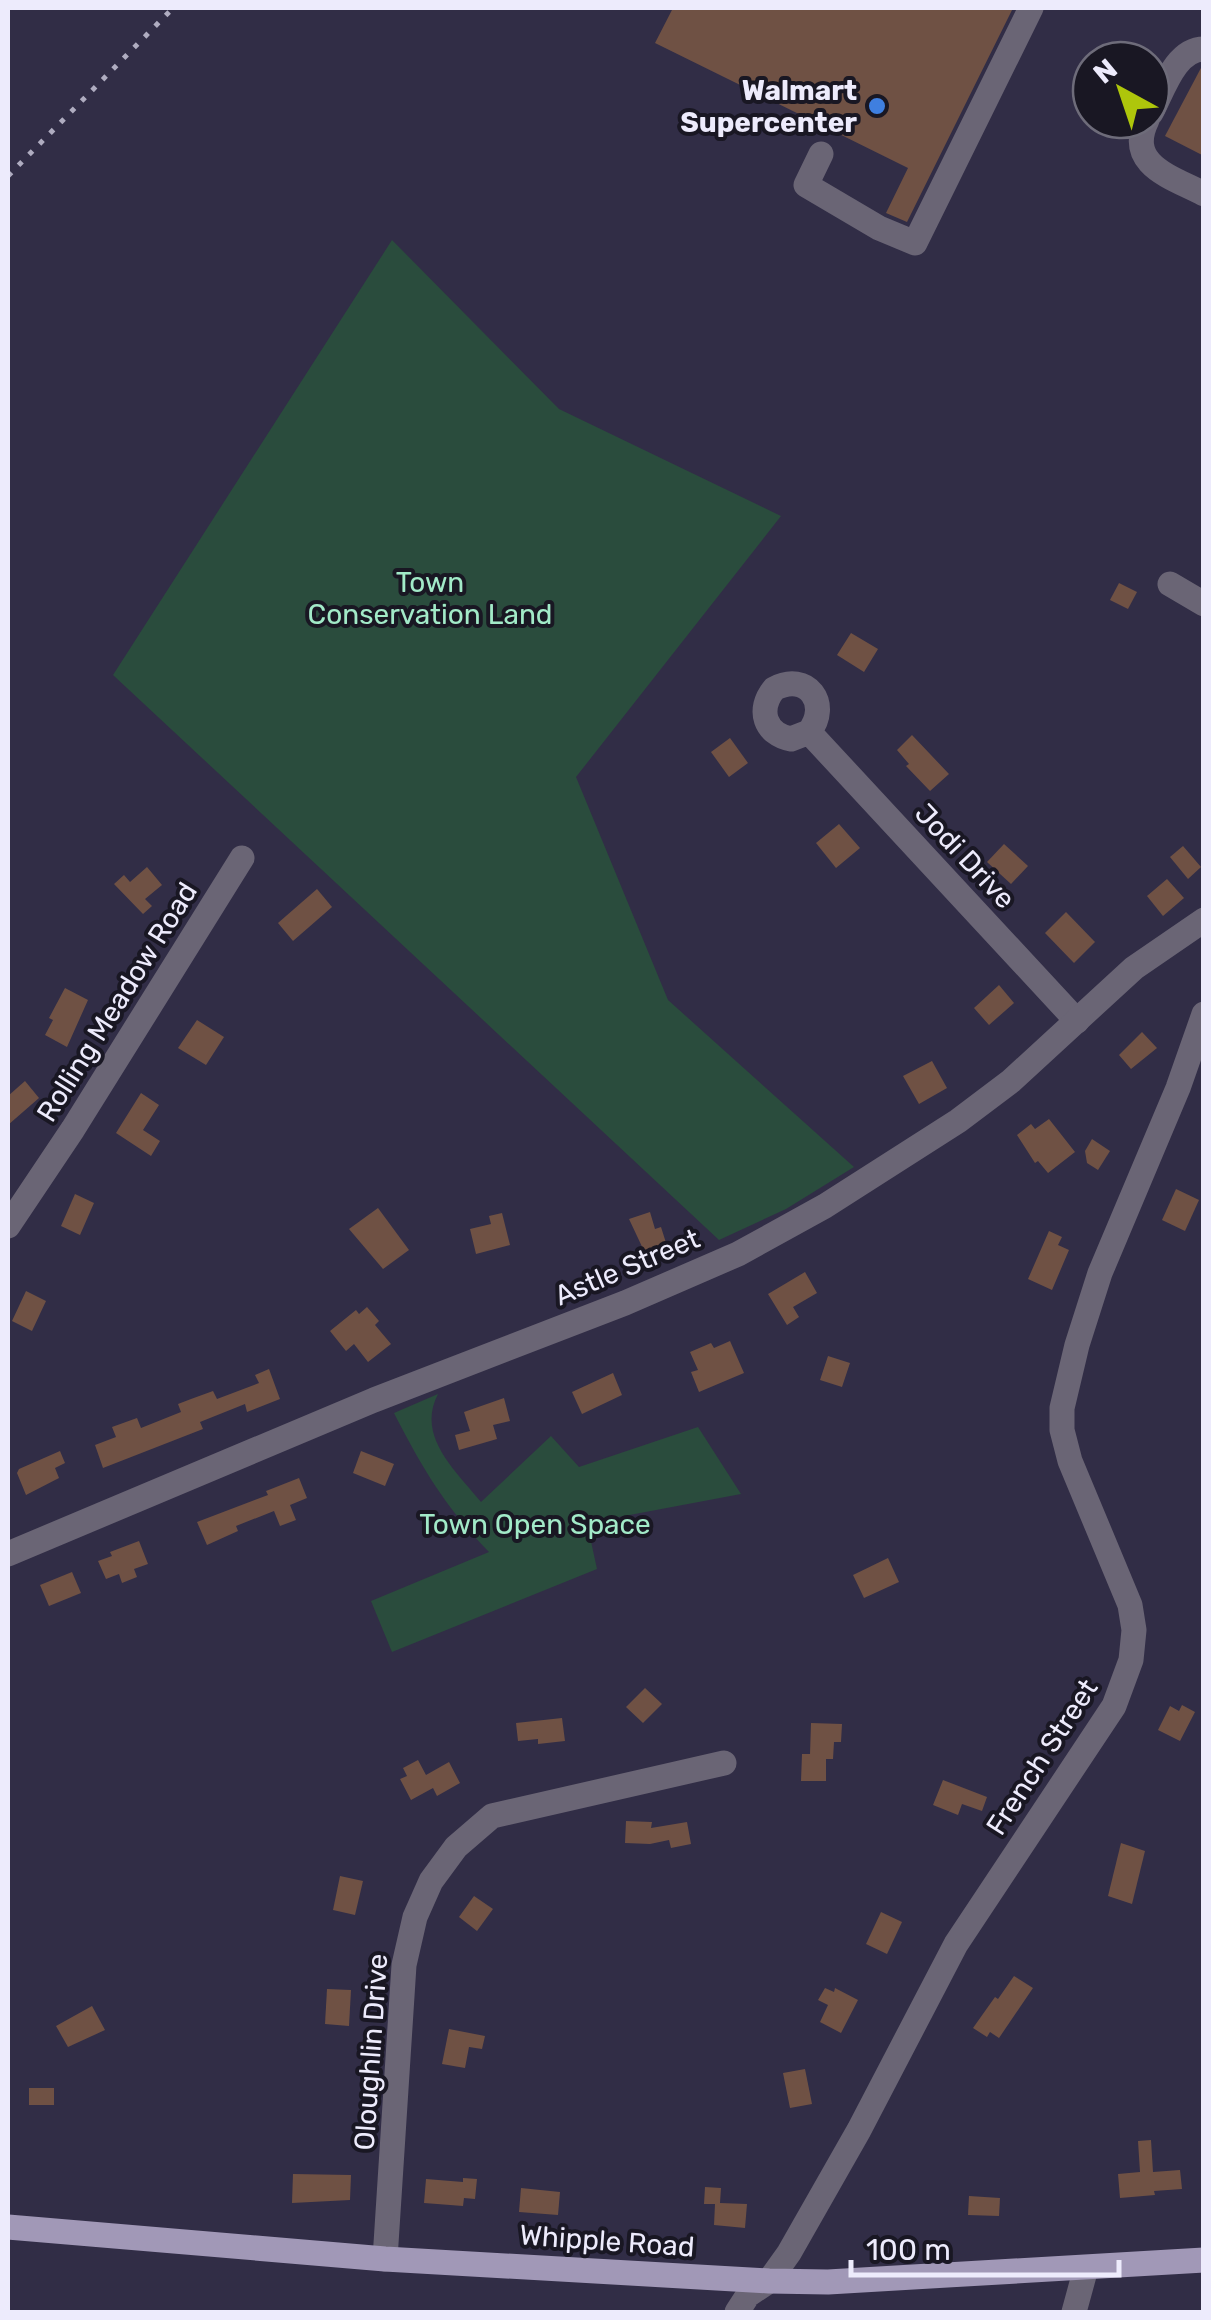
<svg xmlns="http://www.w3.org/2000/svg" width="1211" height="2320" font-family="Rubik,sans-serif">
<rect width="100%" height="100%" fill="#312d46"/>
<g fill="#2a4c3d">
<polygon points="392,240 559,409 781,516 576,777 668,1000 854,1167 786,1209 719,1240 113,675"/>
<path d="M 438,1394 C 416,1436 455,1470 481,1502 L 551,1436 L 579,1467 L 698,1427 L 741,1494 L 587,1523 L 597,1569 L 392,1652 L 371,1601 L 489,1552 C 446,1508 422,1468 394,1413 Z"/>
</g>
<g fill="#6f5144">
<polygon points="673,8 1013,8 907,222 886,213 908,168 655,43"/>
<polygon points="1202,66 1204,66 1204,156 1165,136"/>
<polygon points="1119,583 1137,592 1128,609 1110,600"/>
<polygon points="851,633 878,649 864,672 837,655"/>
<polygon points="912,735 949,774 930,791 906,766 909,764 897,750"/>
<polygon points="730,738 748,763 729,777 711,752"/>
<polygon points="839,824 860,848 836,868 816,843"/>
<polygon points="1004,844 1028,866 1011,884 987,862"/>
<polygon points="1183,846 1201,867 1188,879 1170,857"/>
<polygon points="147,867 162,885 145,899 152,906 143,914 114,884 124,875 130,882"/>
<polygon points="1167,879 1184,898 1163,916 1147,896"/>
<polygon points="317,889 332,907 293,941 278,923"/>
<polygon points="1066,912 1095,942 1074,963 1045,933"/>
<polygon points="999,985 1014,1003 989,1025 974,1008"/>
<polygon points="65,988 88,1000 67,1047 45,1035 53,1020 49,1018"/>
<polygon points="197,1020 224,1037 206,1065 178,1048"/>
<polygon points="1142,1032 1157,1048 1131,1069 1119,1055"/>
<polygon points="932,1061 947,1088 919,1104 903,1076"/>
<polygon points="25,1081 39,1098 8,1125 8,1096"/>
<polygon points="141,1093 159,1105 143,1130 160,1141 151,1156 116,1133"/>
<polygon points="1049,1119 1075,1152 1048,1173 1038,1161 1035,1163 1017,1135 1031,1124 1035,1129"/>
<polygon points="1092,1139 1110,1151 1098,1170 1087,1163 1085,1151"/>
<polygon points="1176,1189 1199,1200 1185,1231 1162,1220"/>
<polygon points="75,1194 94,1203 80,1235 61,1226"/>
<polygon points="378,1208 409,1250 383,1269 349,1229"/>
<polygon points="650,1212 655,1229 661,1227 667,1246 645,1253 629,1219"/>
<polygon points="502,1213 510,1245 476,1254 470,1229 491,1224 489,1216"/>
<polygon points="1049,1231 1062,1237 1058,1245 1069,1250 1052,1290 1028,1279"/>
<polygon points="805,1272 817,1293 793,1307 799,1317 787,1325 768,1294"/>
<polygon points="26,1291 46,1301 32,1331 12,1321"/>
<polygon points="367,1307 379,1321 375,1325 391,1344 368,1362 354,1344 346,1351 330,1331 356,1310 359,1314"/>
<polygon points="730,1341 744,1373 699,1392 691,1372 698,1370 690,1352 711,1343 714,1348"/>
<polygon points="828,1356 850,1363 842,1387 820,1380"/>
<polygon points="269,1369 280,1399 247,1412 245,1404 200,1422 203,1429 103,1468 95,1445 116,1437 112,1427 137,1418 141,1428 181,1412 178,1404 191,1399 213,1391 217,1399 259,1383 255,1375"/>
<polygon points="613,1373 622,1395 582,1414 572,1392"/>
<polygon points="504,1398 510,1421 493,1425 497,1439 459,1450 455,1435 470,1431 464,1412"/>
<polygon points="60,1451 65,1463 55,1468 59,1478 26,1495 17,1473 19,1469"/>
<polygon points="361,1451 394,1464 385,1486 353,1473"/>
<polygon points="299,1478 307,1498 290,1505 296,1520 280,1526 274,1511 236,1526 238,1531 207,1545 197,1522 268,1495 266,1491"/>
<polygon points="139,1541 148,1564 134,1569 137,1577 122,1583 119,1574 106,1579 98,1561 112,1556 110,1552"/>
<polygon points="888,1558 899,1582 864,1598 853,1575"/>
<polygon points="72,1572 81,1593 49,1606 40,1585"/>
<polygon points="645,1688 662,1704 643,1723 626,1707"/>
<polygon points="1182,1705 1195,1712 1180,1741 1158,1730 1170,1706 1179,1711"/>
<polygon points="562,1718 565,1741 538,1744 538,1739 518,1741 516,1723"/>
<polygon points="811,1723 842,1724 841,1742 834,1742 833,1759 826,1759 826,1781 801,1781 802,1754 810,1754"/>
<polygon points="418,1760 426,1775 449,1762 460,1783 437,1796 433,1788 411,1800 400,1779 407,1776 403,1768"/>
<polygon points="943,1780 987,1797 982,1811 962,1804 958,1815 933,1805"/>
<polygon points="626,1821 652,1822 651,1828 687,1822 691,1844 671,1848 669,1840 650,1844 625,1843"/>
<polygon points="1121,1843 1145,1851 1132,1904 1108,1896"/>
<polygon points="340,1876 363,1881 355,1915 333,1910"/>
<polygon points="474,1896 493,1909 477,1931 459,1917"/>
<polygon points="881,1912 902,1922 887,1954 866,1944"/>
<polygon points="1014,1976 1033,1988 999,2038 990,2032 987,2037 973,2028 995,1997 998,1999"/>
<polygon points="825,1988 834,1992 835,1988 858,2000 841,2033 820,2022 828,2005 818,2000"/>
<polygon points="327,1989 351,1990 349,2026 325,2024"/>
<polygon points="92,2006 105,2030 68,2047 56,2026"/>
<polygon points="449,2029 485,2036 482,2049 469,2047 465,2068 442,2064"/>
<polygon points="805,2069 812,2104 790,2108 783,2073"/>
<rect x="29" y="2088" width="25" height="17"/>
<polygon points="1151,2140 1153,2172 1180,2170 1182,2189 1154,2191 1155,2195 1120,2198 1118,2174 1140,2172 1138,2141"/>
<polygon points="293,2174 351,2175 350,2200 292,2203"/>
<polygon points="463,2178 477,2179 475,2199 464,2198 463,2206 424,2203 426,2179 463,2182"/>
<polygon points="705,2187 721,2188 720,2203 747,2204 745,2228 714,2225 715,2204 704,2204"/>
<polygon points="521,2188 560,2192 558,2215 519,2212"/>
<polygon points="969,2196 1000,2198 999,2216 968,2215"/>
</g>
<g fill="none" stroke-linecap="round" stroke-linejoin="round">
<g stroke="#6a6575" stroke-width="25">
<path d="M 1151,113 C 1163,91 1175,49 1204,49"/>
<path d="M 1147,120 C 1125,165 1172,177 1204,194"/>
<polyline points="821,154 806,185 879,228 915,243 1031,8"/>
<polyline points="1170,584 1204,604"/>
<path d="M 809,732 L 791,739 C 765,734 757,710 774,689 C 807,671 831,704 809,732 L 1077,1021"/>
<polyline points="8,1226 73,1129 242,858"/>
<polyline points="8,1554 374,1400 625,1303 738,1254 825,1206 958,1121 1011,1081 1134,968 1204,920"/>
<polyline points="385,2259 404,1965 415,1917 431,1881 456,1847 492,1816 724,1763"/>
<polyline points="737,2312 748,2295 769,2281 789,2253 859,2130 956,1944 1114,1706 1131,1660 1134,1630 1130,1605 1070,1461 1062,1430 1062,1408 1077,1345 1100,1273 1178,1088 1204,1014"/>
<polyline points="1074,2312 1086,2268"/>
</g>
<polyline stroke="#a198b7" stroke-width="25" points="8,2227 385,2259 769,2281 828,2282 1204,2260"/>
<polyline stroke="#afacc0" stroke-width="5" stroke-dasharray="5 10" stroke-linecap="butt" points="8,176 173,8"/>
</g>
<circle fill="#3f7fe0" stroke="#191723" stroke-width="4" cx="877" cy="106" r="10"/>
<g text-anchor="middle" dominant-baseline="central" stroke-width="8" stroke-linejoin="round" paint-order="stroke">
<g font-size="28" font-weight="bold" fill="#edebfc" stroke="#191723" text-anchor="end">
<text x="857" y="90">Walmart<tspan x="857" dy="32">Supercenter</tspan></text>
</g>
<g font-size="28" fill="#a2eac8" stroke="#191723">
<text x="430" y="582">Town<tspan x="430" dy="32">Conservation Land</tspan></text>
<text x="535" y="1524">Town Open Space</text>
</g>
<g font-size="28" fill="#edebfc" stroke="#191723">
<text transform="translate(965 856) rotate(47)">Jodi Drive</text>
<text transform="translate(117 1002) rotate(-58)">Rolling Meadow Road</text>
<text transform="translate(627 1267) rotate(-23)">Astle Street</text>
<text transform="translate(1042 1757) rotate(-57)">French Street</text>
<text transform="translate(371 2052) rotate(-86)">Oloughlin Drive</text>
<text transform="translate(607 2241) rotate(4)">Whipple Road</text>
</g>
</g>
<rect width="1211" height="2320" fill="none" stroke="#edebfc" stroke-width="20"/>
<g transform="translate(1121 90) rotate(320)"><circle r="48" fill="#191723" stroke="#6e6c7a" stroke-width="2.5"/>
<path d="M0-8L18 38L0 25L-18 38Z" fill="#aec60b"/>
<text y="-15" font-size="28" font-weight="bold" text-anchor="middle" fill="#edebfc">N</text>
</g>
<path d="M851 2260v15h268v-15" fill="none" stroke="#edebfc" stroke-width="5"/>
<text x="866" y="2260" font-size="30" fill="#edebfc" stroke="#191723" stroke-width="8" paint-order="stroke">100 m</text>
</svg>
